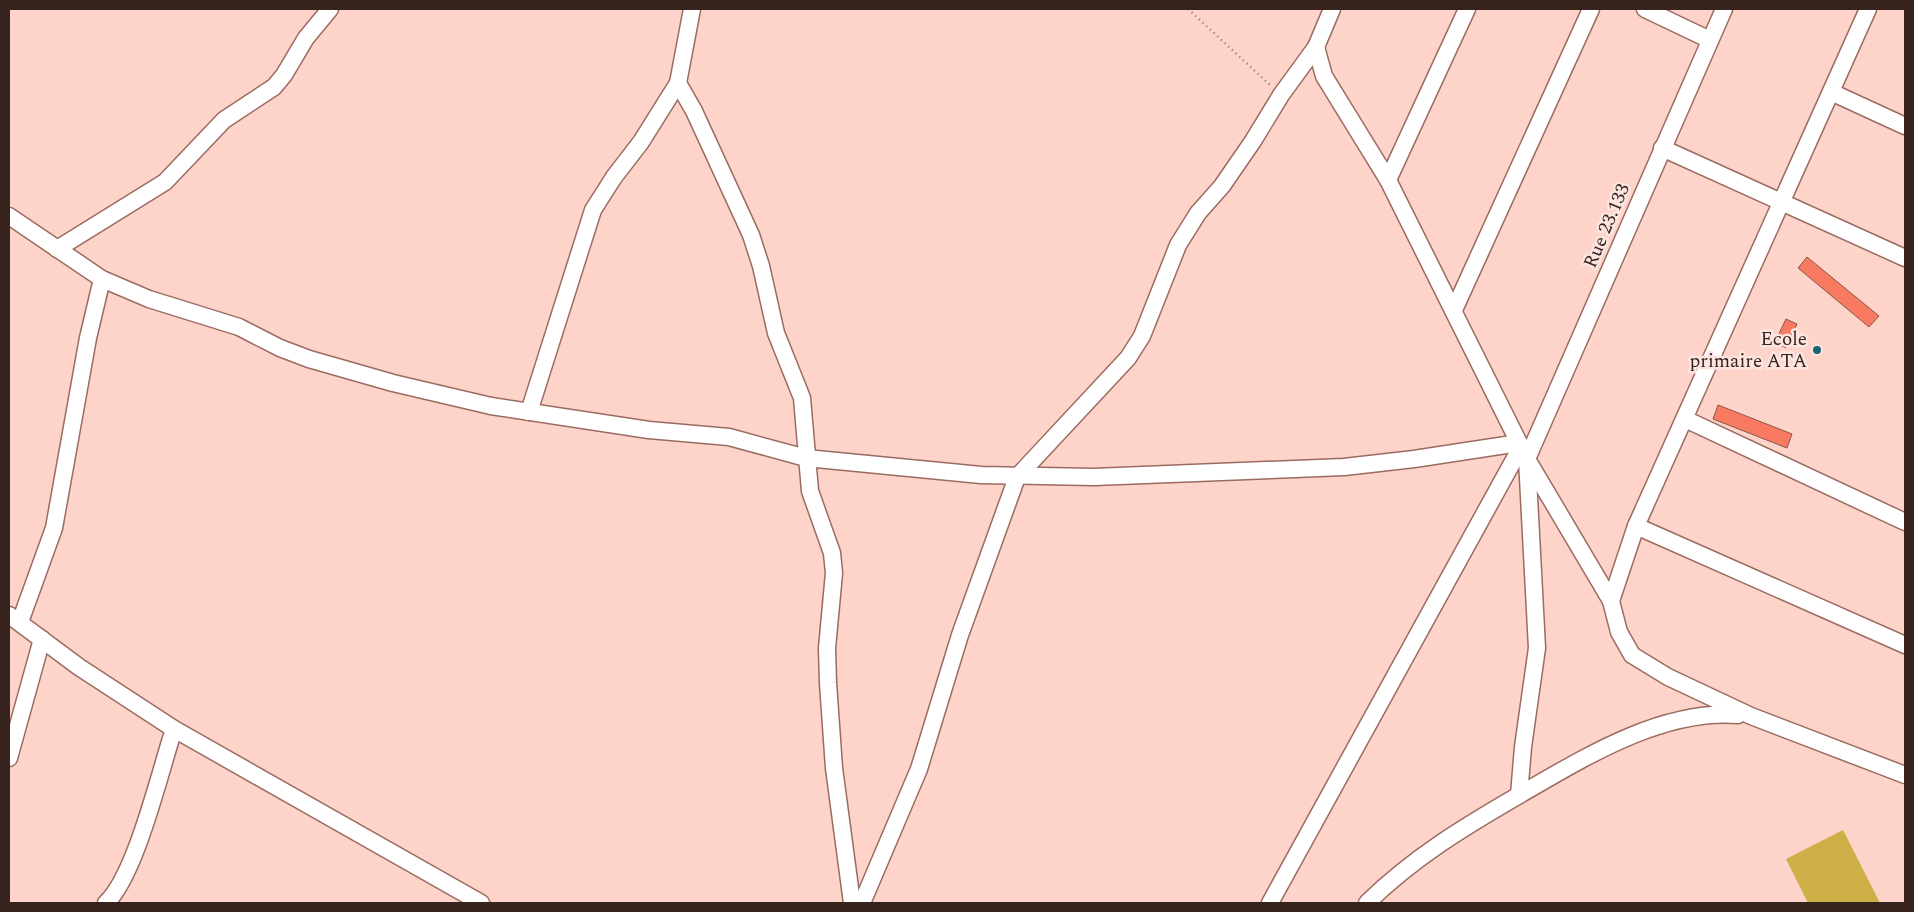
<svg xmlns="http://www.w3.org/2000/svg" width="1914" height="912" font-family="Spectral,serif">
<rect width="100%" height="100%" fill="#fed3c9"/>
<polygon fill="#cdaf48" points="1843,830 1880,903 1808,903 1786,859"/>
<g fill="#f87b61" stroke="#85574d">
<polygon points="1807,257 1879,316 1869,327 1798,268"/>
<polygon points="1786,319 1797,324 1786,348 1775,342"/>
<polygon points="1718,405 1792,434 1787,448 1713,419"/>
</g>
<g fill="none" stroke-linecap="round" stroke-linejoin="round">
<g stroke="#9b6b61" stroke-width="19">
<g id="minor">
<polyline points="1645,9 1710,40"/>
<polyline points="1316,47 1324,76 1388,180 1527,459 1611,601 1619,632 1632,655 1668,677 1751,716 1905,775"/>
<polyline points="678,83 694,111 751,235 761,266 776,333 802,398 810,491 832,553 834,573 827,648 828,683 834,768 852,903"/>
<polyline points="1831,92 1905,126"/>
<polyline points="1662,148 1905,258"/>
<polyline points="1388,180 1467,9"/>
<polyline points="9,216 102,279 149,299 239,327 280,348 309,359 393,383 491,406 649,430 729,437 806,458 981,475 1094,477 1344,467 1414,459 1519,443"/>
<polyline points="57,249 165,182 224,120 274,87 284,75 306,38 330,9"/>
<polyline points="1454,310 1591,9"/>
<polyline points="529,412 593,210 614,177 641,142 678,83 692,9"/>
<polyline points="1685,419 1905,522"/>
<polyline points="1636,526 1905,645"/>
<polyline points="1611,601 1636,526 1868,9"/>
<polyline points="9,615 79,667 174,729 481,903"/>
<polyline points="20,622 54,528 88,338 102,279"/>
<polyline points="9,758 42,639"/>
<polyline points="1519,795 1523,747 1537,648 1527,459 1724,9"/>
<path d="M 106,903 C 136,875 160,771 174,729"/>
<polyline points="862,903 919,769 960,635 1017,477 1128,358 1142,336 1178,245 1198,213 1222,186 1253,141 1281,95 1316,47 1332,9"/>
<polyline points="1270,903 1521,447"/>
<path d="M 1367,903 C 1414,857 1464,827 1521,794 C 1585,757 1662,709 1738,715"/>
</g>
</g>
<polyline stroke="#93756e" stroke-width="2.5" stroke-dasharray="1 4" stroke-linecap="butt" points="1188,9 1270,85"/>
<use href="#minor" stroke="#fff" stroke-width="16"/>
</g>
<circle fill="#196270" stroke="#fce5e0" stroke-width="2" cx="1817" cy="350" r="5"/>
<g text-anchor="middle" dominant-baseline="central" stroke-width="5" stroke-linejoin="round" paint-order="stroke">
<g font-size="19" fill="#36231e" stroke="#fce5e0">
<text transform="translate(1607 226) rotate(-67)">Rue 23.133</text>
</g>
<g font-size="19" fill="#36231e" stroke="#fce5e0" text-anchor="end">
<text x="1807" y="339">Ecole<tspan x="1807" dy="22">primaire ATA</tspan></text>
</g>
</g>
<rect width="1914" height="912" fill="none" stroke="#36231e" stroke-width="20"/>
</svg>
